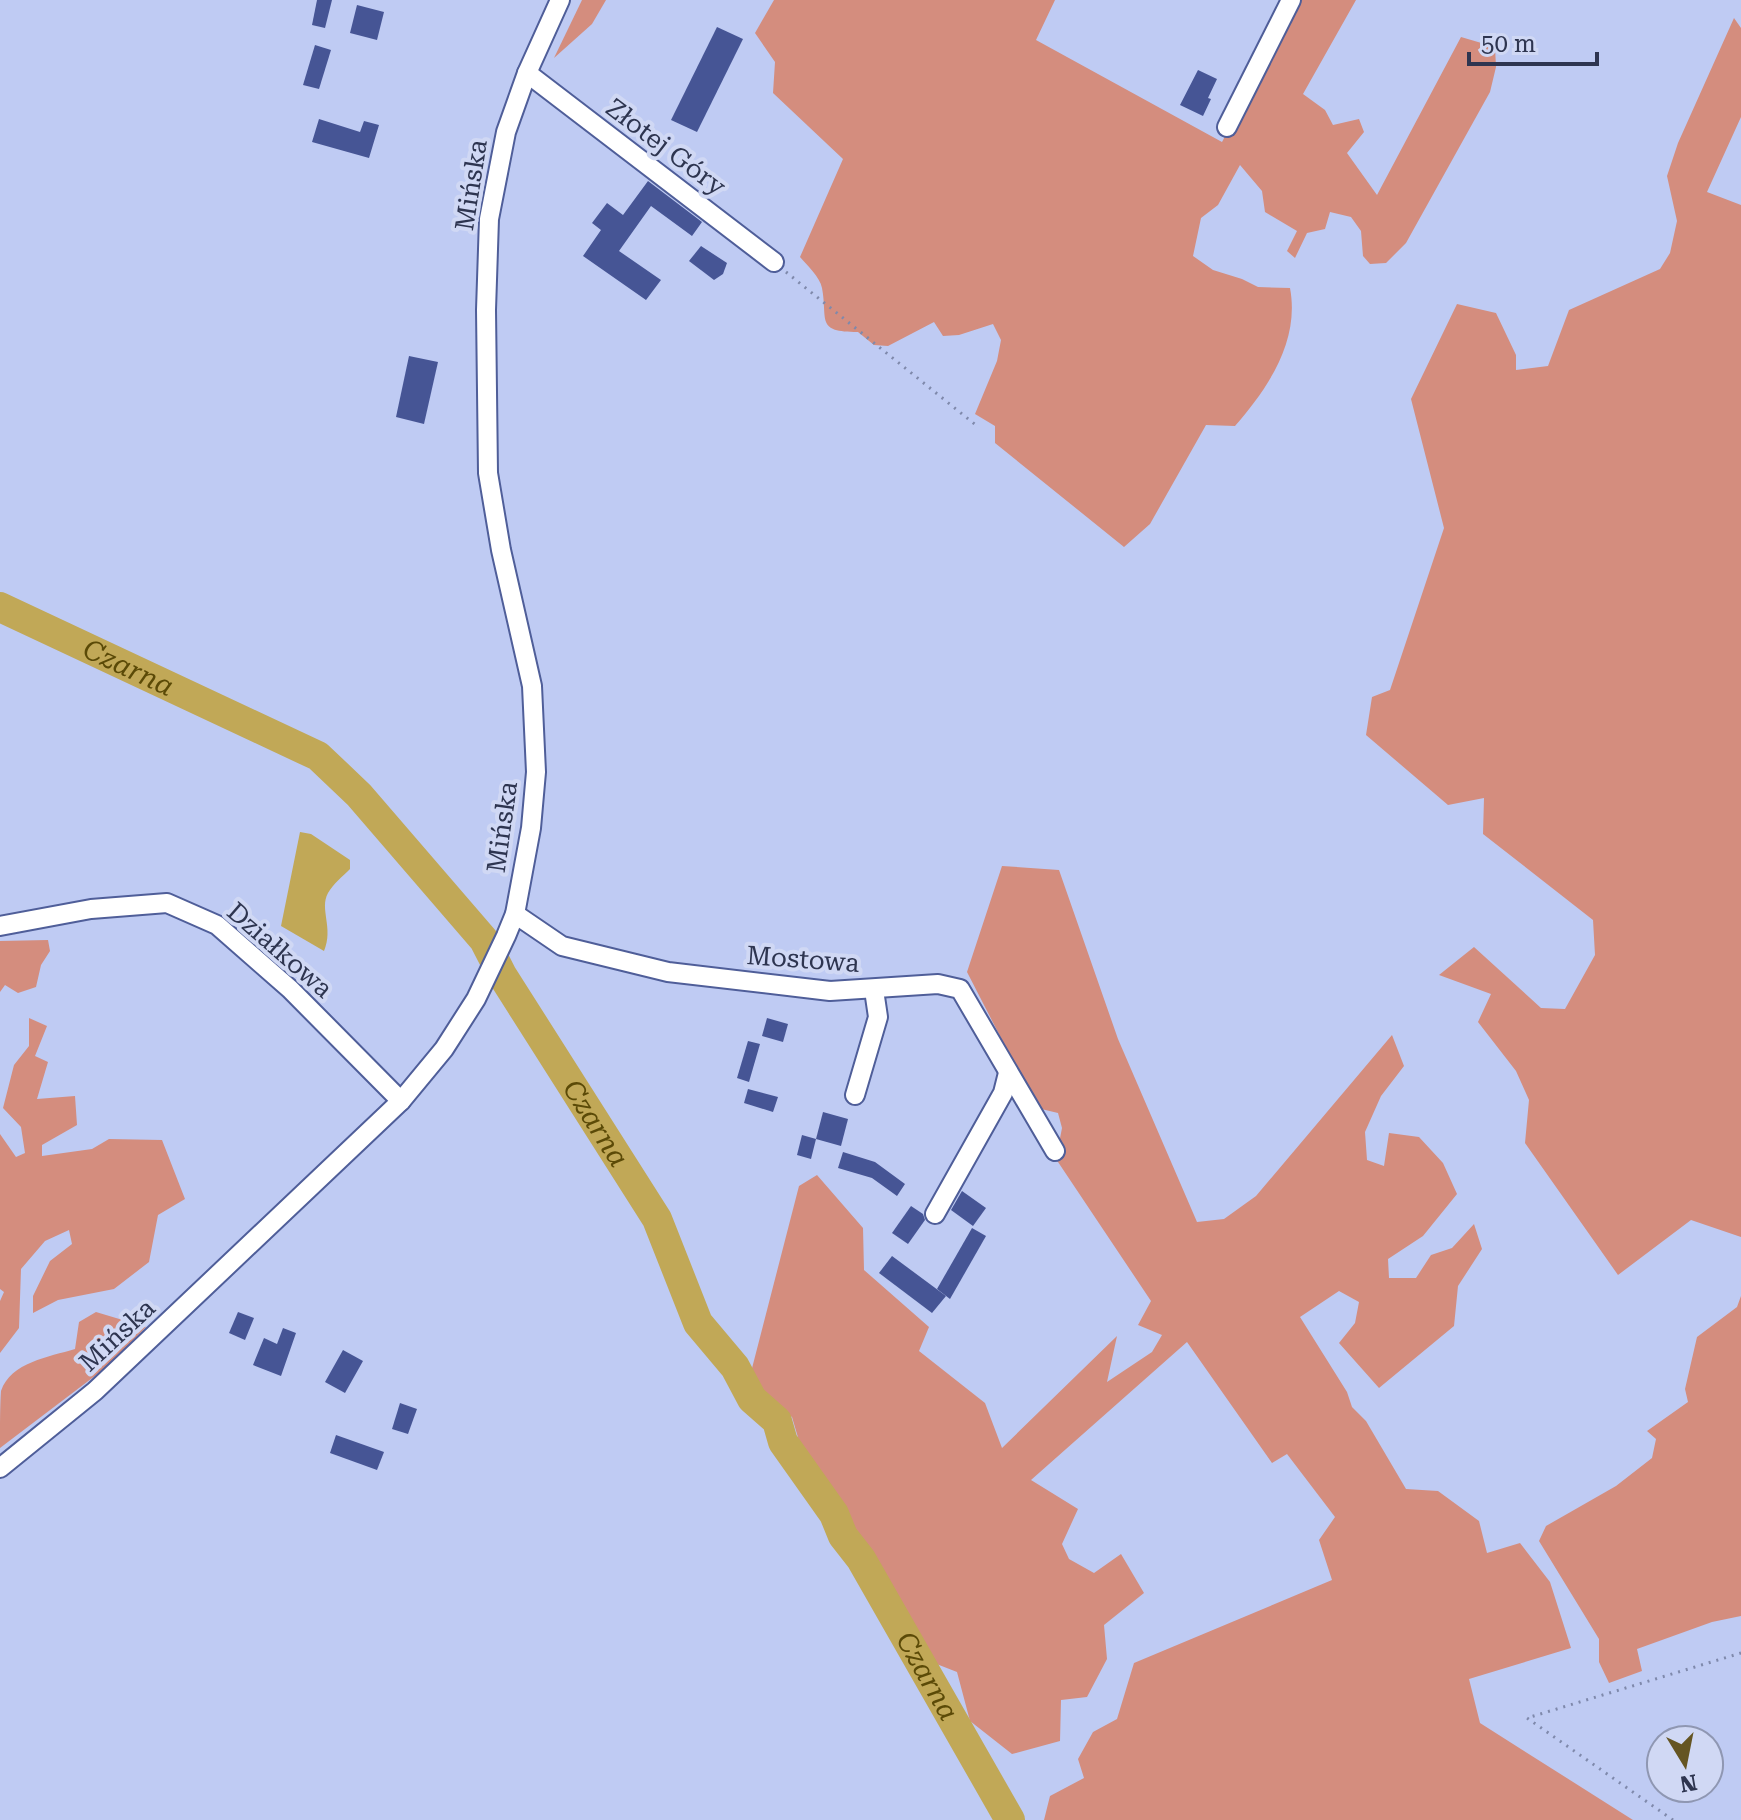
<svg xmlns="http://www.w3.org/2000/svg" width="1741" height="1820" font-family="'Roboto Serif',serif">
<rect width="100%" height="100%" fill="#bfcbf3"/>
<g fill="#d48d7e">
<polygon points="582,0 606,0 592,24 554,58"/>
<path d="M 774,0 L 1055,0 L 1036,40 L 1222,142 L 1298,0 L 1356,0 L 1303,94 L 1325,110 L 1333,125 L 1359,119 L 1364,132 L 1347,153 L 1377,195 L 1461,37 L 1495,47 L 1496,67 L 1490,92 L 1406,243 L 1386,263 L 1370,264 L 1363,256 L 1361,231 L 1351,217 L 1330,212 L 1325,229 L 1307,233 L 1295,258 L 1287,251 L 1297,231 L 1265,212 L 1262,191 L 1240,165 L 1218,205 L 1201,218 L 1193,256 L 1213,270 L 1242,279 L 1258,287 L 1290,288 C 1300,341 1268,388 1235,426 L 1206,425 L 1150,524 L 1124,547 L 995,443 L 995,426 L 975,414 L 997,361 L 1001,340 L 993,324 L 959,335 L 943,336 L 934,322 L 888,346 L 874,345 L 858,332 C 815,332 828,320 822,288 C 820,277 807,265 800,257 L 843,159 L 773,93 L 775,62 L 755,33 Z"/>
<polygon points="1734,18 1741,28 1741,117 1707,192 1741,205 1741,1237 1691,1220 1618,1275 1525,1143 1529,1100 1516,1071 1478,1022 1491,994 1439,975 1474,947 1541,1008 1565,1009 1595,955 1593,920 1483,834 1484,798 1448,805 1366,735 1372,697 1390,690 1444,528 1411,399 1457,304 1496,313 1516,355 1516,370 1548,366 1569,310 1660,269 1670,253 1677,221 1667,176 1678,143"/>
<polygon points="1002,866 1059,870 1118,1039 1197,1222 1224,1219 1256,1196 1392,1035 1404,1066 1381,1096 1365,1132 1367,1160 1384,1166 1389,1133 1419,1137 1443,1163 1457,1194 1423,1236 1388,1259 1389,1278 1416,1278 1431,1255 1452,1248 1474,1224 1482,1249 1458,1286 1454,1326 1379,1388 1339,1343 1355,1323 1359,1302 1339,1291 1300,1317 1347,1392 1352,1407 1366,1421 1406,1489 1438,1491 1479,1521 1487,1553 1520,1543 1550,1582 1571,1648 1469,1679 1480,1723 1633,1820 1044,1820 1050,1796 1084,1778 1078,1759 1093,1732 1117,1719 1134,1663 1332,1580 1319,1540 1335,1517 1287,1454 1272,1463 1187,1342 1031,1480 1078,1509 1062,1544 1069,1559 1094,1573 1121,1554 1144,1593 1104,1625 1107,1659 1087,1697 1061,1700 1060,1741 1012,1754 970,1721 957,1672 934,1663 879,1569 802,1451 792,1417 767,1402 750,1376 799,1186 817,1175 863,1228 864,1270 929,1327 919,1351 985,1403 1002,1448 1117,1336 1107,1382 1152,1352 1162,1335 1138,1325 1151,1301 1056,1159 1062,1128 1058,1113 1037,1108 967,972"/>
<polygon points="48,940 50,951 41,965 36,987 18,993 5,985 0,992 0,941"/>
<polygon points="29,1018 47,1026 35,1056 48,1062 37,1099 75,1096 77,1125 42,1145 42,1156 92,1149 109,1139 162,1140 185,1199 158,1215 149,1262 114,1289 58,1300 33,1313 33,1296 50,1261 72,1244 69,1230 45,1241 21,1269 19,1328 0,1353 0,1301 4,1292 0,1289 0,1134 16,1157 25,1153 21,1127 3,1108 14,1065 29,1046"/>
<polygon points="1741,1296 1741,1616 1712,1622 1637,1649 1642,1671 1609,1683 1599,1662 1599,1639 1539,1541 1546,1526 1616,1486 1652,1458 1656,1439 1647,1431 1688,1402 1685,1389 1697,1337 1737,1307"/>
<path d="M 96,1312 L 146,1327 L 108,1366 L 0,1448 C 0,1434 0,1404 1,1391 C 11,1362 49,1357 75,1349 L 79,1322 Z"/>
</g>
<path fill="#c1a857" d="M 300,832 L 311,834 L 350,860 L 350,869 C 343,876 333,884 328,893 C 319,909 334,928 324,951 L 281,926 Z"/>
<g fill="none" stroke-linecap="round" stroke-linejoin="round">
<path stroke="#c1a857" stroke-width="30" id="s1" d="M 0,607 L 318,756 L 359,795 L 484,940 L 502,975 L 657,1219 L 698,1323 L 735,1367 L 752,1399 L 777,1421 L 783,1442 L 834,1514 L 843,1536 L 861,1559 L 1010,1820"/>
</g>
<g fill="#465595">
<polygon points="317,0 332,0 325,28 312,25"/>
<polygon points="357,5 384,12 377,40 350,33"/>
<polygon points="717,27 743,39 697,132 671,120"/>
<polygon points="315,45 331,50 319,89 303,85"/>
<polygon points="1198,70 1217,79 1208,98 1211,99 1203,116 1180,105"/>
<polygon points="319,119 360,132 364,121 379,125 369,158 312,142"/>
<polygon points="648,181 702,222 692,236 651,206 619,251 661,280 646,300 583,256 601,230 592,223 607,203 623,215"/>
<polygon points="701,246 727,263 723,274 714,280 689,261"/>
<polygon points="409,356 438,362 424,424 396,417"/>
<polygon points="767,1018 788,1024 783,1042 762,1036"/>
<polygon points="748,1041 760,1044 749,1082 737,1078"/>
<polygon points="748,1089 778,1097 773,1112 744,1103"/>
<polygon points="823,1112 848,1119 841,1146 816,1139"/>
<polygon points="802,1135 816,1139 811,1159 797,1155"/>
<polygon points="843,1152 875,1162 905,1184 897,1196 872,1178 838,1168"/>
<polygon points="962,1191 986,1208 973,1226 951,1210"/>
<polygon points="911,1206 923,1214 925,1220 908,1244 892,1233"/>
<polygon points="972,1228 986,1236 950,1299 937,1289"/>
<polygon points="892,1256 946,1296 932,1313 879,1273"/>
<polygon points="238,1312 254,1318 245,1340 229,1333"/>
<polygon points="283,1328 296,1333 281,1376 253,1365 264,1338 277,1344"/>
<polygon points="343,1350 363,1361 345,1393 325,1382"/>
<polygon points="400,1403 417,1409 408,1434 392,1429"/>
<polygon points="336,1435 384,1452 377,1470 330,1453"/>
</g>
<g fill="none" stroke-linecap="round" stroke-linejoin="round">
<g stroke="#4f5e99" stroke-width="22">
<g id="minor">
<polyline points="527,73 774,262"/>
<polyline points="1227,127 1291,0"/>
<polyline points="515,914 562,946 668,972 830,991 938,984 960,989 1055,1151"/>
<polyline points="0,926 91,909 167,903 217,925 290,989 401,1101"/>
<polyline points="855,1095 878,1017 874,990"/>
<polyline points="935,1214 1003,1093 1008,1073"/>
<polyline points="0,1468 95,1391 401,1101 444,1049 476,999 506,936 515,914 531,828 536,772 532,686 501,550 488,473 486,310 489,219 506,132 527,73 560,0"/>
</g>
</g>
<g stroke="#7f89ab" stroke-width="3" stroke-dasharray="2 6" stroke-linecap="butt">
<polyline points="786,272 977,426"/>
<polyline points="1673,1820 1527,1718 1741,1653"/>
</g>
<use href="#minor" stroke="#fff" stroke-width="18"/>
</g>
<g text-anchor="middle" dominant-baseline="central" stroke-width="8" stroke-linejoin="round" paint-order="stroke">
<g font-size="26" fill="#2e3550" stroke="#d0d8f4">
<text transform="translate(666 147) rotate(37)">Złotej Góry</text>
<text transform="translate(471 185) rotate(-81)">Mińska</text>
<text transform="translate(502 827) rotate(-82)">Mińska</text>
<text transform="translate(280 950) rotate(41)">Działkowa</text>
<text transform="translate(803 959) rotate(4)">Mostowa</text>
<text transform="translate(117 1335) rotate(-43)">Mińska</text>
</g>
<g font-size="28" font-style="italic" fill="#5b4a07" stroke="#d0d8f4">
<text stroke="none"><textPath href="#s1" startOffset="142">Czarna</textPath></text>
<text stroke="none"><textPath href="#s1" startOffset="814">Czarna</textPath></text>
<text stroke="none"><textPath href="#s1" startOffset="1464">Czarna</textPath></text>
</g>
</g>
<g transform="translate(1685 1764) rotate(170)"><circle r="38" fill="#d0d8f4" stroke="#8f97b2" stroke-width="2"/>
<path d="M0-6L14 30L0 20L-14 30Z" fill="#655522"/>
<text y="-12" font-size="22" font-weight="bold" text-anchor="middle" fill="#2e3550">N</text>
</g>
<path d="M1469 52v12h128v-12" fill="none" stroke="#2e3550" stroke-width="4"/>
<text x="1481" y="52" font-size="24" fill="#2e3550" stroke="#d0d8f4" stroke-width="6" paint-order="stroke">50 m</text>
</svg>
